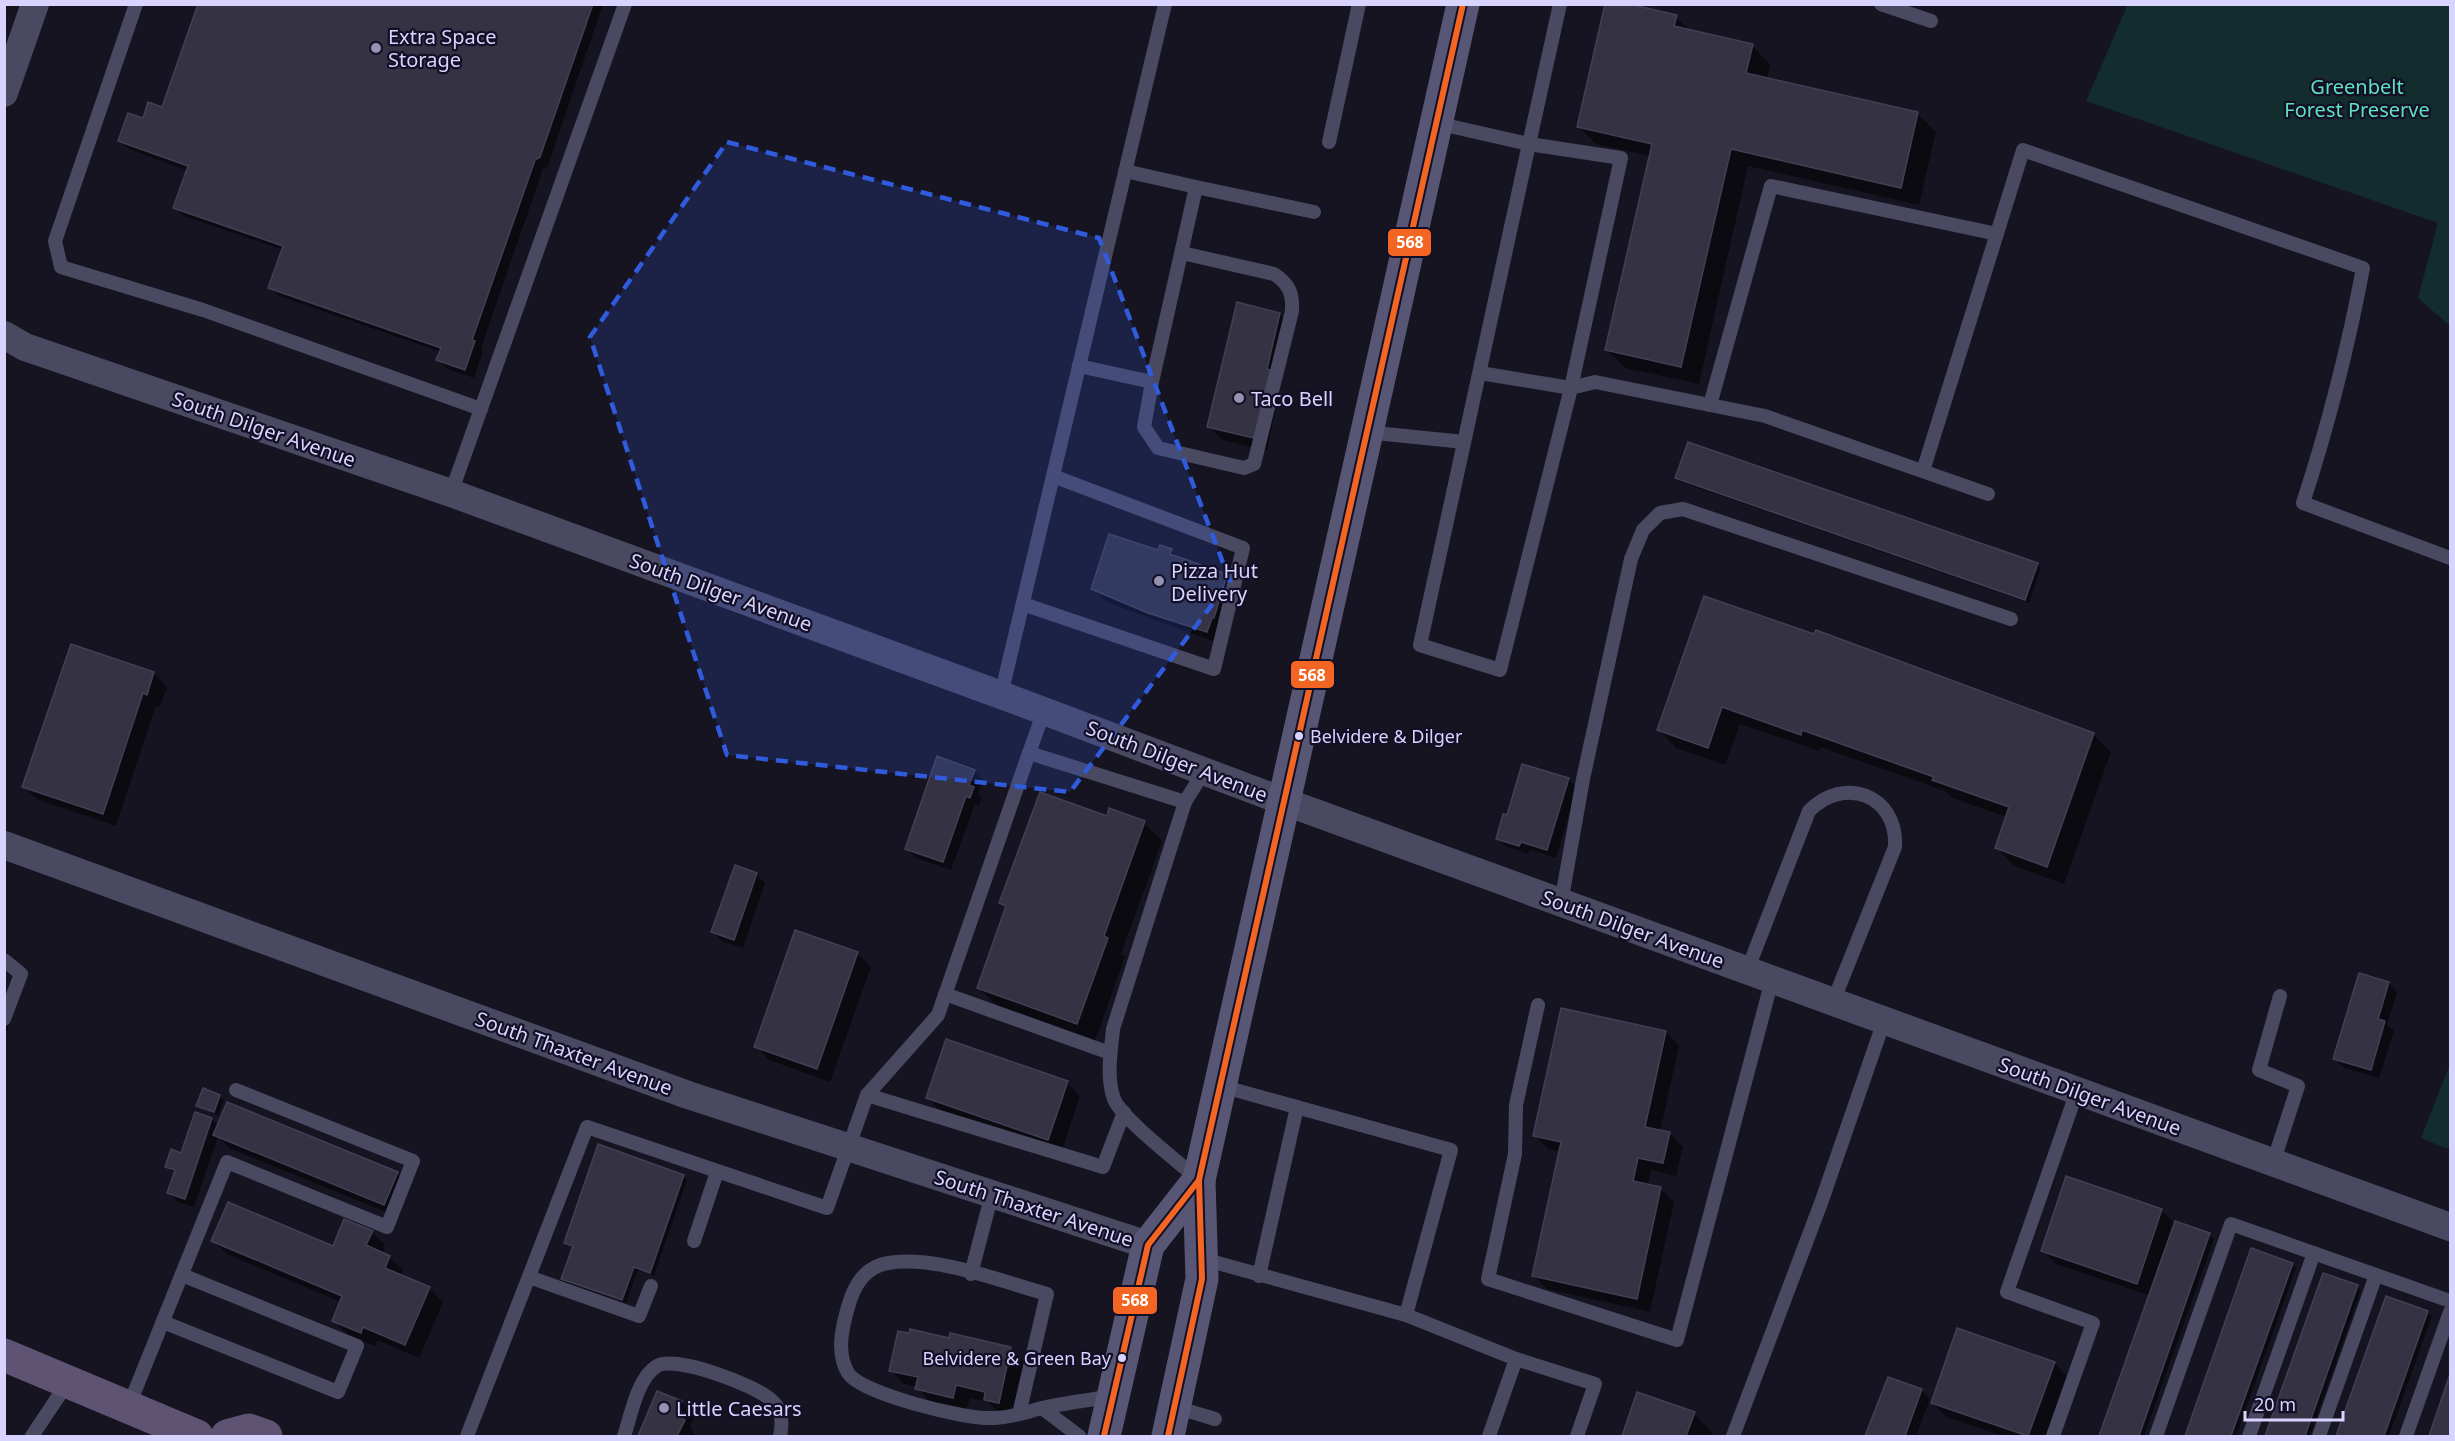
<svg xmlns="http://www.w3.org/2000/svg" width="2455" height="1441" font-family="'Noto Sans',sans-serif">
<rect width="100%" height="100%" fill="#161421"/>
<g fill="#132c2d">
<polygon points="2128,4 2450,5 2450,326 2418,298 2438,223 2086,101"/>
<polygon points="2450,1064 2450,1150 2421,1138"/>
</g>
<g fill="#0007">
<polygon points="199,4 603,4 548,166 543,169 481,348 483,351 474,378 447,369 438,360 441,352 279,296 270,287 283,250 184,216 175,207 188,171 129,149 120,140 143,120 163,109"/>
<polygon points="1676,17 1691,32 1752,46 1770,64 1767,79 1918,114 1936,132 1919,205 1748,166 1699,384 1625,368 1607,350 1650,156 1596,144 1578,126"/>
<polygon points="1279,314 1293,328 1267,450 1222,440 1209,426"/>
<polygon points="1677,478 2037,564 2041,568 2029,603 1681,482"/>
<polygon points="1171,551 1180,559 1226,576 1240,589 1237,604 1221,644 1106,602 1092,588 1159,552"/>
<polygon points="1817,632 2093,734 2111,752 2064,884 2014,866 1997,848 2007,817 1952,798 1945,791 1820,747 1819,751 1740,724 1725,765 1676,748 1659,730 1815,636"/>
<polygon points="154,673 167,687 160,707 156,706 116,826 38,800 24,787"/>
<polygon points="974,771 983,780 978,794 982,797 979,806 975,804 951,870 916,858 907,849"/>
<polygon points="1568,779 1577,788 1556,858 1529,849 1528,854 1507,847 1498,838 1508,817"/>
<polygon points="1108,818 1144,823 1162,841 1121,954 1125,957 1095,1041 996,1005 978,987 1007,908 1001,903"/>
<polygon points="756,874 765,883 743,948 722,941 713,932"/>
<polygon points="857,953 871,967 830,1082 769,1060 756,1046"/>
<polygon points="2388,983 2397,992 2387,1025 2394,1031 2379,1078 2344,1068 2335,1059"/>
<polygon points="4,1016 10,1022 4,1038"/>
<polygon points="1666,1032 1679,1046 1660,1132 1669,1133 1683,1147 1676,1176 1651,1170 1648,1186 1661,1189 1674,1202 1650,1312 1547,1289 1534,1276 1561,1152 1548,1149 1535,1136"/>
<polygon points="1067,1083 1080,1096 1061,1153 941,1111 927,1098"/>
<polygon points="220,1096 224,1100 218,1115 198,1105"/>
<polygon points="212,1119 218,1126 397,1174 410,1187 398,1217 229,1148 218,1137 194,1207 178,1202 169,1193 175,1174 167,1166 182,1155"/>
<polygon points="683,1176 687,1180 654,1276 638,1270 626,1303 567,1283 563,1279 574,1248 566,1242"/>
<polygon points="2067,1178 2162,1211 2175,1224 2210,1235 2214,1239 2144,1436 2101,1436 2150,1296 2056,1264 2042,1250"/>
<polygon points="372,1232 385,1245 382,1254 389,1257 403,1270 401,1276 429,1288 443,1302 419,1358 377,1340 375,1346 347,1334 334,1321 341,1302 227,1254 213,1241 333,1248"/>
<polygon points="2252,1250 2292,1264 2296,1268 2236,1436 2186,1436"/>
<polygon points="2323,1275 2357,1286 2361,1290 2310,1436 2267,1436"/>
<polygon points="2387,1297 2428,1312 2432,1316 2389,1436 2338,1436"/>
<polygon points="910,1335 1010,1349 1024,1362 1012,1416 999,1413 988,1402 970,1398 966,1411 930,1402 917,1387 904,1384 891,1370"/>
<polygon points="2054,1363 2067,1376 2046,1436 2003,1436 1946,1417 1933,1403"/>
<polygon points="1888,1379 1921,1390 1930,1399 1916,1436 1869,1436"/>
<polygon points="2450,1379 2450,1436 2430,1436"/>
<polygon points="658,1393 681,1402 694,1416 690,1427 696,1436 640,1436"/>
<polygon points="1638,1394 1694,1414 1712,1432 1710,1436 1623,1436"/>
</g>
<g fill="#343243" stroke="#433f54" stroke-width="1.5">
<polygon points="198,4 593,4 540,157 535,160 472,340 475,341 465,370 436,360 441,348 268,288 283,246 173,208 188,166 118,141 128,113 143,118 148,102 162,107"/>
<polygon points="1605,4 1629,4 1677,15 1674,26 1753,44 1746,73 1918,112 1901,188 1731,149 1681,367 1605,350 1652,144 1577,127"/>
<polygon points="1237,302 1280,313 1267,369 1270,370 1254,438 1207,427"/>
<polygon points="1688,442 2038,563 2025,600 1675,478"/>
<polygon points="1109,534 1158,550 1160,545 1172,549 1170,554 1227,574 1214,618 1212,618 1207,632 1148,613 1091,589"/>
<polygon points="1704,596 1814,634 1816,630 2094,733 2047,867 1995,848 2009,807 1932,780 1934,777 1802,730 1801,735 1722,707 1708,748 1657,730"/>
<polygon points="71,644 154,672 147,695 143,693 103,814 22,787"/>
<polygon points="937,756 975,770 969,785 974,787 970,798 966,796 943,862 905,849"/>
<polygon points="1522,764 1569,778 1547,850 1521,842 1519,846 1496,839 1503,814 1507,815"/>
<polygon points="1040,792 1107,816 1109,808 1145,821 1104,936 1108,938 1077,1024 977,988 1006,906 999,903"/>
<polygon points="735,865 757,873 734,940 711,932"/>
<polygon points="795,930 858,952 817,1069 754,1047"/>
<polygon points="2359,973 2389,982 2378,1019 2385,1021 2371,1070 2333,1059"/>
<polygon points="1561,1008 1666,1031 1645,1127 1670,1132 1663,1163 1638,1158 1633,1181 1661,1187 1637,1299 1532,1276 1561,1142 1533,1136"/>
<polygon points="946,1039 1068,1081 1048,1140 926,1098"/>
<polygon points="203,1088 220,1095 214,1112 196,1106"/>
<polygon points="227,1102 398,1172 384,1205 213,1135"/>
<polygon points="195,1112 212,1118 185,1199 167,1193 175,1170 165,1167 171,1149 181,1153"/>
<polygon points="598,1144 684,1175 650,1273 634,1267 622,1300 561,1279 573,1246 564,1243"/>
<polygon points="2066,1176 2162,1209 2137,1284 2041,1251"/>
<polygon points="228,1202 333,1246 344,1219 373,1231 366,1245 390,1256 385,1268 430,1287 405,1345 363,1327 361,1333 332,1321 342,1296 211,1241"/>
<polygon points="2175,1221 2210,1233 2139,1436 2099,1436"/>
<polygon points="2251,1248 2293,1263 2231,1436 2185,1436"/>
<polygon points="2323,1273 2358,1285 2305,1436 2265,1436"/>
<polygon points="2386,1296 2428,1311 2384,1436 2336,1436"/>
<polygon points="1957,1328 2055,1362 2028,1436 1931,1403"/>
<polygon points="910,1329 949,1338 950,1333 1011,1347 999,1403 984,1400 985,1392 956,1385 953,1398 915,1389 918,1377 889,1371 898,1331 909,1333"/>
<polygon points="2450,1374 2450,1436 2429,1436"/>
<polygon points="1888,1377 1922,1389 1905,1436 1865,1436"/>
<polygon points="657,1391 682,1401 676,1416 685,1420 677,1436 638,1436"/>
<polygon points="1637,1392 1695,1412 1686,1436 1622,1436"/>
</g>
<g fill="none" stroke-linecap="round" stroke-linejoin="round">
<g stroke="#4a4962" stroke-width="14">
<polyline points="136,4 55,241 61,267 203,310 481,409"/>
<polyline points="1881,4 1931,21"/>
<polyline points="1436,123 1529,144 1560,4"/>
<polyline points="1329,142 1359,4"/>
<polygon points="1529,144 1621,158 1571,388 1500,670 1420,645"/>
<polyline points="1196,187 1314,212"/>
<polyline points="1079,366 1152,382 1196,187 1125,171"/>
<polyline points="1480,373 1571,388 1595,382 1765,416 1988,494"/>
<path d="M 1152,382 L 1144,427 L 1158,448 L 1244,468 L 1254,464 L 1292,311 C 1293,293 1289,284 1274,274 L 1182,253"/>
<polyline points="1710,405 1771,186 1997,234"/>
<polyline points="1366,432 1464,442"/>
<path d="M 1923,471 L 2023,150 L 2363,268 C 2348,348 2328,426 2303,503 L 2450,558"/>
<polyline points="451,493 625,4"/>
<polyline points="1023,604 1214,669 1243,548 1053,476"/>
<polyline points="1001,695 1165,4"/>
<polyline points="1044,711 1029,753 1185,802 1204,771"/>
<path d="M 1185,802 L 1113,1029 C 1111,1051 1106,1077 1114,1099 C 1121,1118 1181,1164 1199,1180"/>
<polyline points="1561,903 1583,779 1631,559 1643,530 1660,513 1683,509 2011,619"/>
<polyline points="4,960 21,974 4,1019"/>
<path d="M 1747,971 L 1809,811 C 1844,775 1898,795 1895,847 L 1833,1002"/>
<polyline points="945,994 1110,1053"/>
<polyline points="1538,1005 1516,1105 1515,1154 1488,1279 1677,1340 1772,980"/>
<polyline points="1221,1086 1451,1150 1406,1315"/>
<polyline points="867,1095 1103,1167 1124,1112"/>
<polyline points="2273,1163 2298,1086 2259,1070 2280,996"/>
<polyline points="694,1241 717,1172"/>
<polyline points="1203,1259 1406,1315 1516,1359 1489,1436"/>
<polyline points="971,1274 992,1194"/>
<polyline points="1259,1276 1297,1107"/>
<polyline points="529,1277 639,1316 651,1286"/>
<polyline points="163,1322 338,1392 357,1346 182,1275"/>
<polyline points="1516,1359 1595,1384 1577,1436"/>
<polyline points="1175,1407 1215,1419"/>
<polyline points="128,1408 227,1162 387,1227 413,1161 236,1090"/>
<polyline points="1042,1408 1079,1436"/>
<path d="M 1019,1414 L 1047,1294 C 1001,1281 934,1255 888,1263 C 864,1267 854,1286 848,1307 C 842,1328 836,1353 848,1373 C 861,1394 967,1420 993,1418 C 1010,1418 1026,1412 1042,1408 C 1065,1403 1090,1400 1114,1396"/>
<polyline points="32,1436 68,1382"/>
<polyline points="467,1436 587,1127 827,1208 867,1095 938,1015 1029,753"/>
<path d="M 624,1436 C 631,1416 637,1378 657,1366 C 676,1355 754,1385 770,1399 C 782,1408 783,1423 780,1436"/>
<polyline points="1733,1436 1821,1203 1884,1021"/>
<polyline points="2053,1436 2093,1323 2007,1292 2077,1091"/>
<polyline points="2156,1436 2231,1224 2450,1301"/>
<polyline points="2249,1436 2314,1253"/>
<polyline points="2319,1436 2376,1275"/>
<polyline points="2406,1436 2450,1312"/>
</g>
<g stroke="#4a4962" stroke-width="28">
<polyline points="4,93 35,4"/>
<polyline points="4,335 25,347 451,493 1001,695 1283,801 2450,1227"/>
<polyline points="4,845 688,1095 1148,1245"/>
</g>
<g stroke="#575674" stroke-width="33">
<polyline points="1104,1436 1148,1245 1199,1180"/>
<polyline points="1168,1436 1202,1279 1199,1180 1463,4"/>
</g>
<g stroke="#5e5373" stroke-width="33">
<polyline points="4,1355 197,1436"/>
<polyline points="227,1436 249,1430 266,1436"/>
</g>
<g stroke="#130f26" stroke-width="10">
<g id="bus-1">
<polyline points="1104,1436 1148,1245 1199,1180"/>
<polyline points="1168,1436 1202,1279 1199,1180 1463,4"/>
</g>
</g>
<use href="#bus-1" stroke="#f26522" stroke-width="6"/>
</g>
<path fill="#305bdc" fill-opacity="0.2" stroke="#305bdc" stroke-width="4.5" stroke-dasharray="12 8" stroke-linejoin="round" d="M 727,142 L 1099,238 L 1230,581 L 1070,792 L 727,755 L 590,337 Z"/>
<g fill="#9591b1" stroke="#130f26" stroke-width="2">
<circle cx="376" cy="48" r="6"/>
<circle cx="1239" cy="398" r="6"/>
<circle cx="1159" cy="581" r="6"/>
<circle cx="664" cy="1408" r="6"/>
</g>
<g fill="#d9d4ff" stroke="#130f26" stroke-width="2">
<circle cx="1299" cy="736" r="5"/>
<circle cx="1122" cy="1358" r="5"/>
</g>
<g text-anchor="middle" dominant-baseline="central" stroke-width="4.5" stroke-linejoin="round" paint-order="stroke">
<g font-size="18" fill="#d9d4ff" stroke="#130f26" text-anchor="start">
<text x="1310" y="736">Belvidere &amp; Dilger</text>
<text x="1111" y="1358" text-anchor="end">Belvidere &amp; Green Bay</text>
</g>
<g font-size="20" fill="#d9d4ff" stroke="#130f26" text-anchor="start">
<text x="388" y="36">Extra Space<tspan x="388" dy="23">Storage</tspan></text>
<text x="1251" y="398">Taco Bell</text>
<text x="1171" y="570">Pizza Hut<tspan x="1171" dy="23">Delivery</tspan></text>
<text x="676" y="1408">Little Caesars</text>
</g>
<g font-size="20" fill="#5fe0c0" stroke="#130f26">
<text x="2357" y="86">Greenbelt<tspan x="2357" dy="23">Forest Preserve</tspan></text>
</g>
<g font-size="20" fill="#d9d4ff" stroke="#130f26">
<text transform="translate(264 429) rotate(19)">South Dilger Avenue</text>
<text transform="translate(721 592) rotate(20)">South Dilger Avenue</text>
<text transform="translate(1177 761) rotate(21)">South Dilger Avenue</text>
<text transform="translate(1633 929) rotate(20)">South Dilger Avenue</text>
<text transform="translate(574 1053) rotate(20)">South Thaxter Avenue</text>
<text transform="translate(2090 1096) rotate(20)">South Dilger Avenue</text>
<text transform="translate(1034 1208) rotate(18)">South Thaxter Avenue</text>
</g>
</g>
<g stroke="#130f26" stroke-width="2">
<rect x="1387" y="228" width="45" height="29" rx="6" fill="#f26522"/>
<rect x="1290" y="660" width="45" height="29" rx="6" fill="#f26522"/>
<rect x="1112" y="1286" width="46" height="29" rx="6" fill="#f26522"/>
</g>
<g font-size="16" text-anchor="middle" font-weight="bold" fill="#fff">
<text x="1410" y="248">568</text>
<text x="1312" y="681">568</text>
<text x="1135" y="1306">568</text>
</g>
<rect width="2455" height="1441" fill="none" stroke="#d9d4ff" stroke-width="12"/>
<path d="M2245 1411v9h98v-9" fill="none" stroke="#d9d4ff" stroke-width="3"/>
<text x="2254" y="1411" font-size="18" fill="#d9d4ff" stroke="#130f26" stroke-width="4.5" paint-order="stroke">20 m</text>
</svg>
